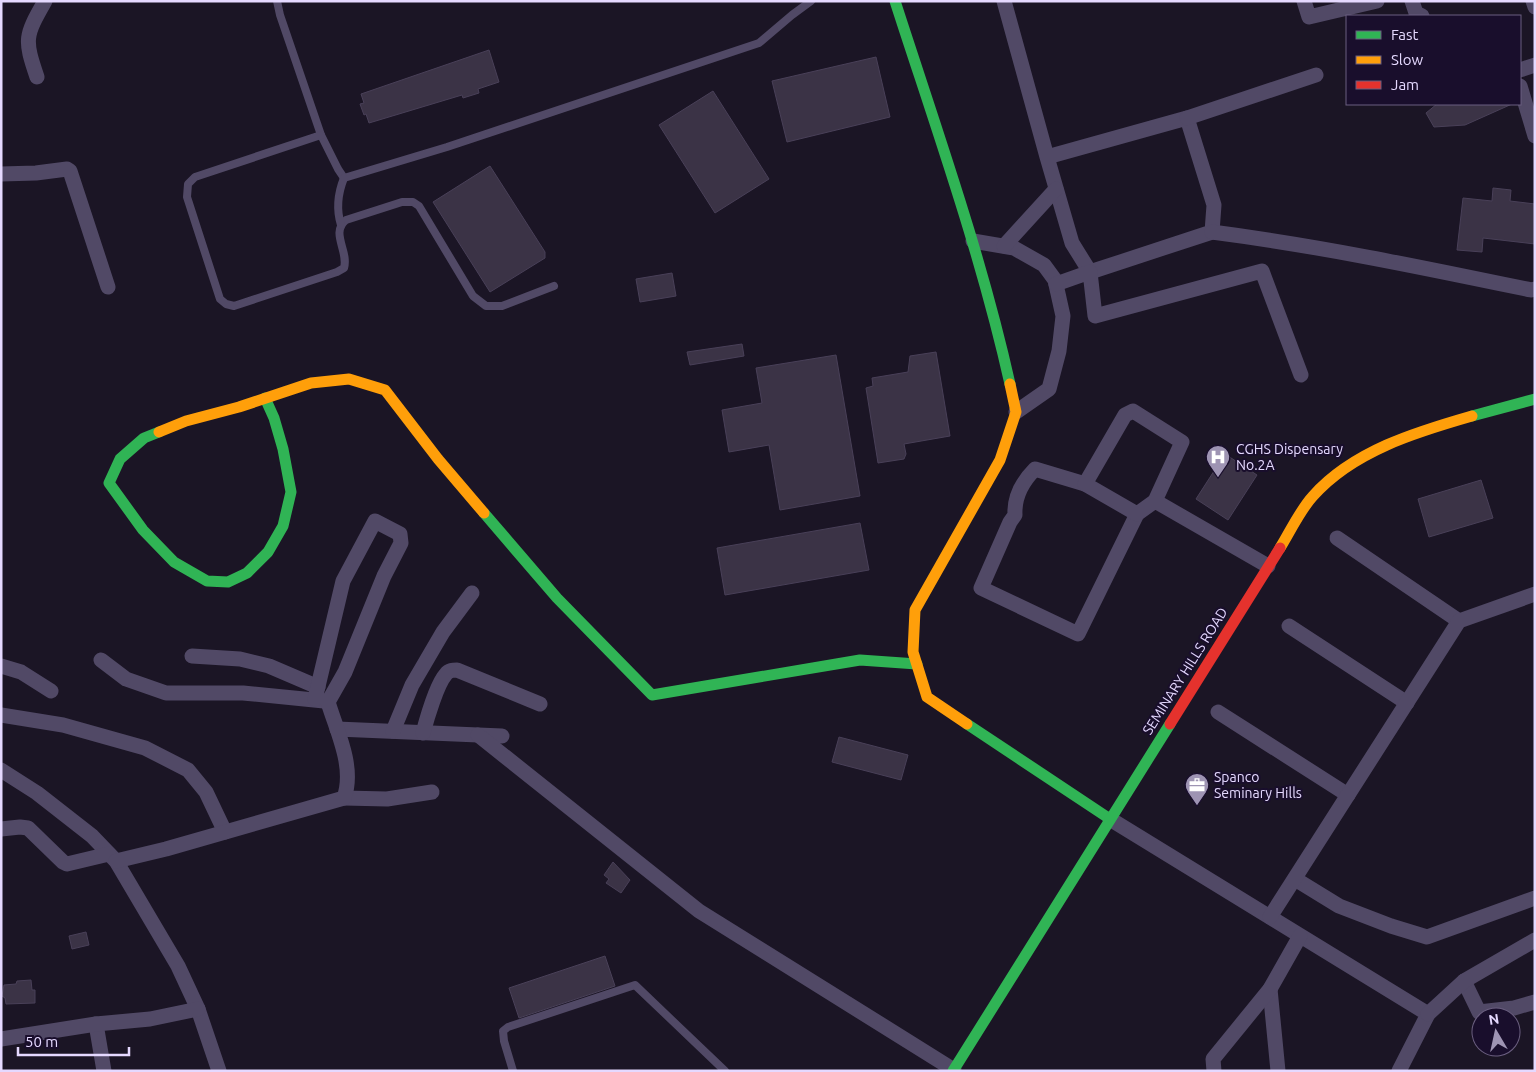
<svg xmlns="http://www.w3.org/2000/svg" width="1536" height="1072" font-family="Ubuntu,sans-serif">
<rect width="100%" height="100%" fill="#1b1525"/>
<g fill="#3b3346" stroke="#494058">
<polygon points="489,50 499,82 478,89 479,93 463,98 462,95 369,123 366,114 364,115 360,104 364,103 361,94"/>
<polygon points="876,57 890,117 787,142 772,81"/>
<polygon points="713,91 769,179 715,213 659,125"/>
<polygon points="1437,104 1512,104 1465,125 1434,127 1426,113"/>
<polygon points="490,166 545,252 545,258 490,292 433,202"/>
<polygon points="1493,188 1511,190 1510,201 1535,204 1535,244 1483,238 1482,252 1457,250 1463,198 1492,201"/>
<polygon points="672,273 676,296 640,302 636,279"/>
<polygon points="742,344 744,356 690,365 687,352"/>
<polygon points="936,352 950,436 904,444 906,454 904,459 878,463 866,388 873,386 872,378 908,372 910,356"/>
<polygon points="836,355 860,496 780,510 769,445 729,452 722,410 762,403 756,368"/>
<polygon points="1225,454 1257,475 1228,520 1196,499"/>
<polygon points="1481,480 1493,518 1429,537 1418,499"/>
<polygon points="860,523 869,570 725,595 717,548"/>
<polygon points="839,737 908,755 901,780 832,762"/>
<polygon points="613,862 630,880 621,893 606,883 609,879 604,875"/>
<polygon points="86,932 89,945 72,949 69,936"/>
<polygon points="605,956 615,986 519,1018 509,988"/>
<polygon points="31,980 32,990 35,990 35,1003 6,1004 5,998 2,996 4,985 16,984 17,981"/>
</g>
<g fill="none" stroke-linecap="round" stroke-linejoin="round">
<g stroke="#514966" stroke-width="8">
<polyline points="277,1 280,15 321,135 338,169 344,178 447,147 759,43 792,15 811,1"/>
<path d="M 321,135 L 195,177 L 188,184 L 187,197 L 220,299 L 226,304 L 234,306 L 337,272 L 344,268 C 349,251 330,233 346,220 L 402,202 L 413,202 L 419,206 L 473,296 L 486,306 L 502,306 L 554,286"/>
<path d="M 341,225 C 336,209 338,193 344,178"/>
<polyline points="513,1071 504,1041 503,1031 508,1027 635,985 725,1071"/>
</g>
<g stroke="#514966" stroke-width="15">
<polyline points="1004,1 1047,157 1072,243 1090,272 1212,232 1214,205 1187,118 1047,157"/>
<polyline points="1304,1 1309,17 1377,1"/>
<polyline points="1412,1 1416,13 1422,16"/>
<polyline points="1533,1 1535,7"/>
<polyline points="1520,70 1535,65"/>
<path d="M 37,77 C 24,39 25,36 45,1"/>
<polyline points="1520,86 1535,136"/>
<polyline points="1187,118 1316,75"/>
<polyline points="1,174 36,173 67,169 70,171 108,287"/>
<path d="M 1212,232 C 1320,246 1425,268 1531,290 L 1535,289"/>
<polyline points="973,241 1014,248 1044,265 1055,280 1063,316 1059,351 1049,389 1016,412"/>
<polyline points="1004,246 1056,189"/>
<polyline points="1056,284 1090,272 1095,316 1262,271 1301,375"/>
<path d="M 1085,484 L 1035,469 C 1022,482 1014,496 1015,515 L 1010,522 L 981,588 L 1078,634 L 1137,514"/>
<polyline points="1155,501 1137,514 1085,484 1125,415 1133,411 1182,442 1155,501 1268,566"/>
<polyline points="1337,538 1459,621"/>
<polyline points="1289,626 1407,703"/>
<polyline points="192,656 240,659 269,666 318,687"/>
<polyline points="101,660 126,679 166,693 243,693 324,701"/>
<polyline points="1,666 21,672 51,691"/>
<polyline points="1218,712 1348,795"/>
<polyline points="1,715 63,725 145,748 188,770 206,792 225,832"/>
<polyline points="337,729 502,736"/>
<polyline points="393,731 412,685 443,632 472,593"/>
<path d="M 423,733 C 427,718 437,684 446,674 C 449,670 453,670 457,670 L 540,704"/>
<polyline points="478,735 699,911 954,1070"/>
<polyline points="1,770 37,793 92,836 116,861 178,966 198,1009 219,1071"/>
<polyline points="344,798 387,799 432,792"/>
<polyline points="1110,819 1428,1014 1399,1071"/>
<polyline points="1,829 20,827 28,828 63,862 67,864 109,854"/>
<path d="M 116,861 L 166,849 L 344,798 C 355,767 337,732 328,702 L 345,672 L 384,576 L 401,543 L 400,534 L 375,521 L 343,581 L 315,699"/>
<polyline points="1295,879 1339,906 1391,926 1427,937 1535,898"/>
<polyline points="1270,917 1459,621 1535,594"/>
<polyline points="1464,981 1479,1012 1514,1008 1535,1002"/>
<polyline points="1270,989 1278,1071"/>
<polyline points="1428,1014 1464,981 1535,940"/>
<polyline points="96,1024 104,1071"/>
<polyline points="1,1039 96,1024 150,1019 198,1009"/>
<polyline points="1214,1071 1213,1059 1270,989 1300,936"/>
</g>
<g stroke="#30b455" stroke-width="11">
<path d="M 895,1 C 936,128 981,254 1010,384"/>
<polyline points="1472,416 1535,399"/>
<polyline points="159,432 144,438 120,459 109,483 143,530 174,562 207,581 228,582 247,573 268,552 283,526 291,492 283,449 274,418 265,398"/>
<polyline points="484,513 557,598 652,695 860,660 917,664"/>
<polyline points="967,724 1110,819"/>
<polyline points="953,1071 1170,724"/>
</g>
<g stroke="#ff9f0a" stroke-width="11">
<polyline points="159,432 186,421 239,407 311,383 349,379 385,390 438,459 484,513"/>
<path d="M 1280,548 C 1290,532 1300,510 1313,496 C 1353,451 1416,432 1472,416"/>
<polyline points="967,724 927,697 913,652 915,610 1000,460 1016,412 1010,384"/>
</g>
<polyline stroke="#e5322d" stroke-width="11" points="1170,724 1280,548"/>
</g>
<defs>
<g id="hospital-pin" transform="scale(1.25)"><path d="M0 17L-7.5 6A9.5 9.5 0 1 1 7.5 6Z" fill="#9e94b3" stroke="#190e2c"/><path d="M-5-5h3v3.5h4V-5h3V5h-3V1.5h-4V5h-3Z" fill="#fff"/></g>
<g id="office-pin" transform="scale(1.25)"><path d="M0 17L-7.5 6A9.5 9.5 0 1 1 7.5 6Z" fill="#9e94b3" stroke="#190e2c"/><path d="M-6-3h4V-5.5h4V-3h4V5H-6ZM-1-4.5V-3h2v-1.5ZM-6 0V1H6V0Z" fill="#fff"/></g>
</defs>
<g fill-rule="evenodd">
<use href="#hospital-pin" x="1218" y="457"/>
<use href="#office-pin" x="1197" y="785"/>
</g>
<g text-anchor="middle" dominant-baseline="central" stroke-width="4" stroke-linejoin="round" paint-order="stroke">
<g font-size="14" fill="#e5d9ff" stroke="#190e2c" text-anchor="start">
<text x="1236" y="449">CGHS Dispensary<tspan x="1236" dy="16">No.2A</tspan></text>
<text x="1214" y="777">Spanco<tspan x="1214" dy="16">Seminary Hills</tspan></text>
</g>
<g font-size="14" fill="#e5d9ff" stroke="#190e2c">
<text transform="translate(1185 671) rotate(-58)">SEMINARY HILLS ROAD</text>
</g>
</g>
<rect width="1536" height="1072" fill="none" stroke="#e5d9ff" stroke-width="5"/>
<rect x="1346" y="15" width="175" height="90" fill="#190e2c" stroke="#6b5f80"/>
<rect x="1356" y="31" width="25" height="8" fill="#30b455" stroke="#6b5f80"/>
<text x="1391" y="40" font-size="15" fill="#e5d9ff">Fast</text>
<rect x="1356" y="56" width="25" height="8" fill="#ff9f0a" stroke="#6b5f80"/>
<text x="1391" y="65" font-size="15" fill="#e5d9ff">Slow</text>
<rect x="1356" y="81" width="25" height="8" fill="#e5322d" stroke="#6b5f80"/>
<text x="1391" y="90" font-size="15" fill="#e5d9ff">Jam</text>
<g transform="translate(1496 1032) rotate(351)"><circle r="24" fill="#190e2c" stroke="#6b5f80"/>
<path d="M0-4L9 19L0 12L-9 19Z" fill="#9e94b3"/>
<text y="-8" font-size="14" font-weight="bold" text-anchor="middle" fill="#e5d9ff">N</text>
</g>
<path d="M18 1047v8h111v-8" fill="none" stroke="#e5d9ff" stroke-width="2.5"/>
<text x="25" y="1047" font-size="15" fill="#e5d9ff" stroke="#190e2c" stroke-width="4" paint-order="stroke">50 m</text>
</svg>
